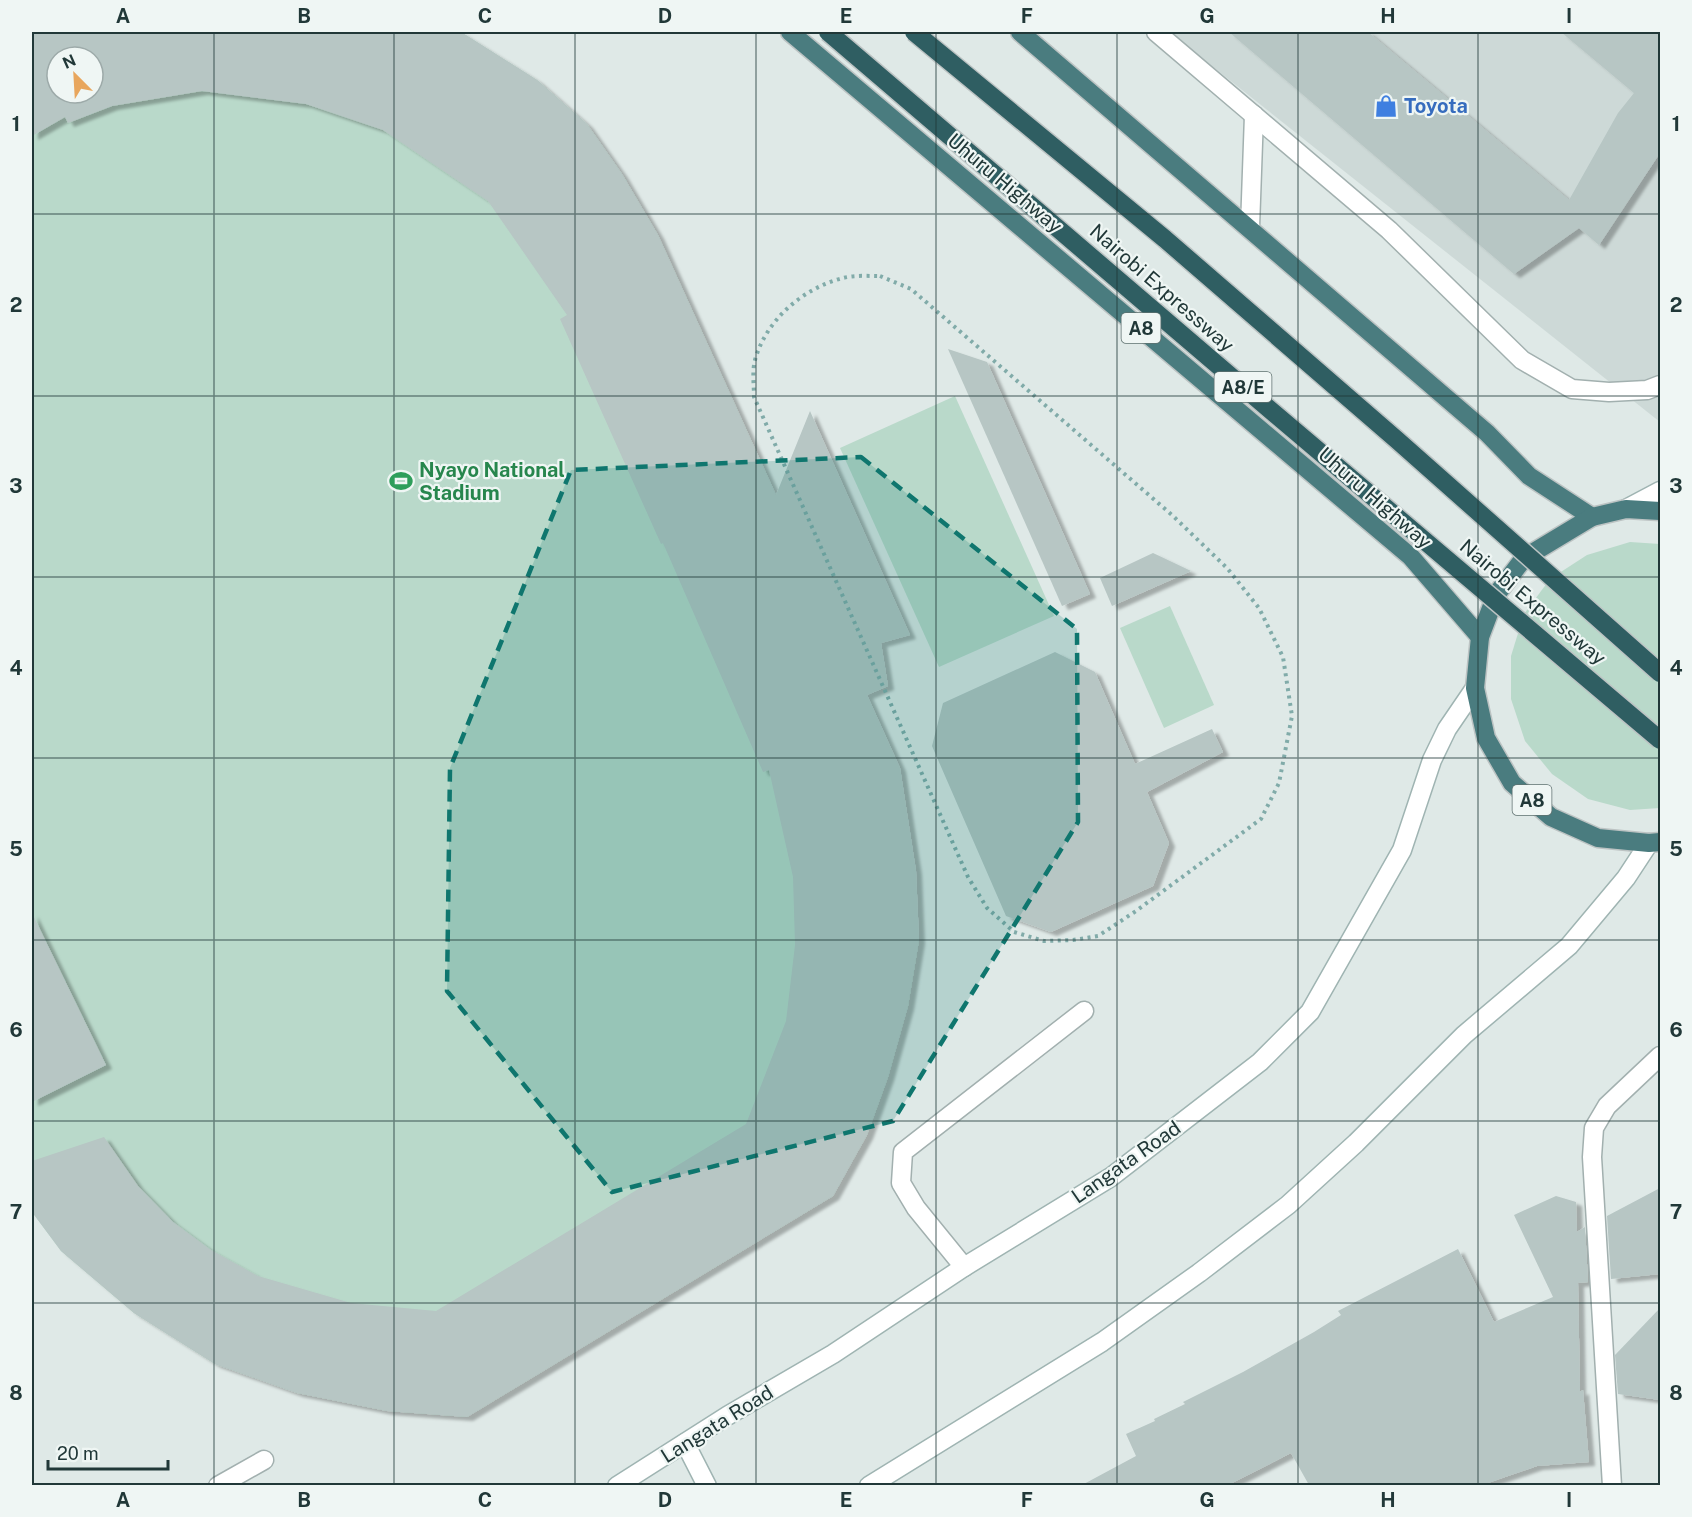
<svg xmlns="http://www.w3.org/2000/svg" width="1692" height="1517" font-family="'Public Sans',sans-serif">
<defs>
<filter id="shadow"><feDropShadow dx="6" dy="4" stdDeviation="1.5" flood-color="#0004"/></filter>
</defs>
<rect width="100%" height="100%" fill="#dfe9e7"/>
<polygon fill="#cdd9d7" points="1169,32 1660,32 1660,422"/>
<g fill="#b9d9ca" fill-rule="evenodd">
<path d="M 32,32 L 461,32 L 537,80 L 587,124 L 622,174 L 658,235 L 881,727 L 919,940 L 908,1006 L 888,1077 L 867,1135 L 833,1196 L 467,1417 L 387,1411 L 297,1393 L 215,1364 L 134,1313 L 61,1251 L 32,1212 ZM 57,57 L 93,57 L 93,93 L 57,93 Z"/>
<polygon points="955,396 1054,616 939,667 840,448"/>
<polygon points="1630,542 1660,544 1660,808 1630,810 1588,799 1552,774 1525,741 1511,699 1511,656 1524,614 1550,579 1587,555"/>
<polygon points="1170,606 1214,705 1164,728 1120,628"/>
</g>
<g fill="#b7c6c4" fill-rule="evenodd" filter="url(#shadow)">
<path d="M 32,32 L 461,32 L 537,80 L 587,124 L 622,174 L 658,235 L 776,495 L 810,411 L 910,635 L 881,643 L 888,686 L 867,695 L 900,768 L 916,871 L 919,940 L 908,1006 L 888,1077 L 867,1135 L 833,1196 L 467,1417 L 387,1411 L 297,1393 L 215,1364 L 134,1313 L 61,1251 L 32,1212 L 32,1161 L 104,1137 L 138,1186 L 173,1222 L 211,1250 L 258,1276 L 351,1303 L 436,1311 L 746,1124 L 786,1021 L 795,945 L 793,877 L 769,770 L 763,772 L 663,543 L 661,544 L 560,319 L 567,315 L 488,201 L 383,130 L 306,104 L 202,91 L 112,106 L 68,123 L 65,117 L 32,136 ZM 57,57 L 93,57 L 93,93 L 57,93 Z"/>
<polygon points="1229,32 1368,32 1569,200 1618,113 1634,93 1561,32 1660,32 1660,153 1599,245 1579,228 1514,274"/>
<polygon points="948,349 987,362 1090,594 1062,606"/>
<polygon points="1153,553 1191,571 1112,606 1100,578"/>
<polygon points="1055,652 1095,672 1135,764 1212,729 1223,752 1147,792 1169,843 1153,886 1051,932 1006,916 932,746 943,703"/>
<polygon points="32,913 106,1065 32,1102"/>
<polygon points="1660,1188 1660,1274 1611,1279 1607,1216"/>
<polygon points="1556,1196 1576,1202 1577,1232 1585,1227 1588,1282 1578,1283 1580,1392 1583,1390 1589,1462 1537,1466 1482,1485 1309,1485 1291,1453 1228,1485 1082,1485 1136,1456 1126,1434 1155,1421 1154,1419 1185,1404 1183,1402 1243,1372 1314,1332 1341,1315 1338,1311 1458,1249 1494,1322 1553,1297 1514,1215"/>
<polygon points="1660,1308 1660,1400 1618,1394 1615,1355"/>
</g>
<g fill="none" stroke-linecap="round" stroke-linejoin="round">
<g stroke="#a2b0af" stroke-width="21">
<g id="service">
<polyline points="1156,32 1389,230 1522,360 1572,389 1609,392 1647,390 1660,385"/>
<polyline points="1250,227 1254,115"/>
<polyline points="964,1267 916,1208 901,1183 903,1152 1084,1011"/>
<polyline points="218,1486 264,1460"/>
</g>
</g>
<g stroke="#a2b0af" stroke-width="21">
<polyline id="minor" points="1612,1486 1592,1157 1594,1128 1607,1106 1660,1056"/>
</g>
<g stroke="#9fb4b2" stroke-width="21">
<g id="secondary">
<polyline points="1626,509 1660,491"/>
<polyline points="685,1443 707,1486"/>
<polyline points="617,1486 727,1416 833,1354 964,1267 1111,1177 1260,1062 1310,1012 1402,850 1432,760 1447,729 1475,688"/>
<polyline points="869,1486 1102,1342 1199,1273 1288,1205 1356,1143 1464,1035 1569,946 1626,878 1649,843"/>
</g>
</g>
<g stroke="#bcc3c3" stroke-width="21">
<g id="trunk">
<polyline points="790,32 1411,557 1480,637"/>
<polyline points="1020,32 1487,433 1529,476 1592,517"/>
<polyline points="1660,511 1626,509 1592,517 1524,558 1496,595 1480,637 1475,688 1486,738 1512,783 1551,817 1598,838 1649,843 1660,842"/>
</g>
</g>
<path stroke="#81aba9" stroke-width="4" stroke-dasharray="3 4.5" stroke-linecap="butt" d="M 880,276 L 911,289 L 1172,515 L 1227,568 L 1259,608 L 1283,657 L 1292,716 L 1279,783 L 1261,819 L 1136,911 L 1098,936 L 1073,940 L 1044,941 L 1014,932 L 987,908 L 968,877 L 754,397 C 754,386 752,371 755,360 C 766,320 803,288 843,278 C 854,275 868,276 880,276 Z"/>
<use href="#service" stroke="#fff" stroke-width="18"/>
<use href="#minor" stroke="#fff" stroke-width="18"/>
<use href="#secondary" stroke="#fff" stroke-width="18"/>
<use href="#trunk" stroke="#4a7c7f" stroke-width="18"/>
<g stroke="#bcc3c3" stroke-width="21" stroke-linecap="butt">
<g id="motorway-bridge">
<polyline points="828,32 1262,403 1660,740"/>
<polyline points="914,32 1165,239 1397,440 1660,673"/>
</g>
</g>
<use href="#motorway-bridge" stroke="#2f5e62" stroke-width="18"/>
</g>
<path fill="#0f766e" fill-opacity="0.2" stroke="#0f766e" stroke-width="4.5" stroke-dasharray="12 8" stroke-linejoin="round" d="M 861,457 L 1077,629 L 1078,822 L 893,1121 L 612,1192 L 447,991 L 450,768 L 571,470 Z"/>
<path fill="none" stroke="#213838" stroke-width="1.5" stroke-opacity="0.55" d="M 214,32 L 214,1486M 394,32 L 394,1486M 575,32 L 575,1486M 756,32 L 756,1486M 936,32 L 936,1486M 1117,32 L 1117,1486M 1298,32 L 1298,1486M 1478,32 L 1478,1486M 32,214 L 1660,214M 32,396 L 1660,396M 32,577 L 1660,577M 32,758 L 1660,758M 32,940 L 1660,940M 32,1121 L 1660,1121M 32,1303 L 1660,1303"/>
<defs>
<g id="shop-bare" transform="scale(1.8)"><path d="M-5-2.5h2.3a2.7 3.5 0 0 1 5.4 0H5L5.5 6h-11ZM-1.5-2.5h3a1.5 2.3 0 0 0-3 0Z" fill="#3f7fe0" stroke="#eff6f4" stroke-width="2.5" paint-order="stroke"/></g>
<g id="stadium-bare" transform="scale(1.8)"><path d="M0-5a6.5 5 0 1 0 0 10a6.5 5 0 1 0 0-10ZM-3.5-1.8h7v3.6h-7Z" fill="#2e9e5b" stroke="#eff6f4" stroke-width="2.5" paint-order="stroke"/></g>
</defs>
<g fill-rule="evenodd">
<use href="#shop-bare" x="1386" y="106"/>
<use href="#stadium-bare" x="401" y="481"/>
</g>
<g text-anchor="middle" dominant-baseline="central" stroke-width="4.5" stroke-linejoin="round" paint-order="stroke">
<g fill="#eff6f4" stroke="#5f7170" stroke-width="1.5">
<rect x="1121.5" y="313" width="39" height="30" rx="4.5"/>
<rect x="1214.5" y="372" width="57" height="30" rx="4.5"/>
<rect x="1512.5" y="785" width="39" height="30" rx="4.5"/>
</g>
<g font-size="18" font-weight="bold" fill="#213838">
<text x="1141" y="328">A8</text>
<text x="1243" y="387">A8/E</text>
<text x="1532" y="800">A8</text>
</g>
<g font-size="20" font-weight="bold" fill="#366cbe" stroke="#eff6f4" text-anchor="start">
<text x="1404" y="106">Toyota</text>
</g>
<g font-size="20" fill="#213838" stroke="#eff6f4">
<text transform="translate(1005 183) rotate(40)">Uhuru Highway</text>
<text transform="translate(1162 288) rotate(41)">Nairobi Expressway</text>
<text transform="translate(1375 498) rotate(41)">Uhuru Highway</text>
<text transform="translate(1533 602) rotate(40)">Nairobi Expressway</text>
<text transform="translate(1126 1162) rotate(-35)">Langata Road</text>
<text transform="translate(717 1424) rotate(-32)">Langata Road</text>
</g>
<g font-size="20" font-weight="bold" fill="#27864d" stroke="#eff6f4" text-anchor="start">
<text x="419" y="470">Nyayo National<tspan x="419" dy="23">Stadium</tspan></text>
</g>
</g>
<rect width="1692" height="1517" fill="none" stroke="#eff6f4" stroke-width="66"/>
<g transform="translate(75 75) rotate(336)"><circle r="28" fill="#eff6f4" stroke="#9daaa9" stroke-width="1.5"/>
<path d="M0-4.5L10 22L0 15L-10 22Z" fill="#e8a65d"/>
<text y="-9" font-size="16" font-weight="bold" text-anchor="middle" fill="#213838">N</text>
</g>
<path d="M48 1460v9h120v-9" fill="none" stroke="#213838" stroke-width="3"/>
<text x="57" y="1460" font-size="18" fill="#213838" stroke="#eff6f4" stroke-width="4.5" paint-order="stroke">20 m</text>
<rect x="33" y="33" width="1626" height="1451" fill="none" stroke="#213838" stroke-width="2"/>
<g font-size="20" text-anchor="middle" font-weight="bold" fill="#213838">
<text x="123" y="23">A</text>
<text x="304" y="23">B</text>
<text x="485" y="23">C</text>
<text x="665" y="23">D</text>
<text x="846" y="23">E</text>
<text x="1027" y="23">F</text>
<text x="1207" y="23">G</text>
<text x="1388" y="23">H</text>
<text x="1569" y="23">I</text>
<text x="16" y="131">1</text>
<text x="1676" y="131">1</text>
<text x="16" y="312">2</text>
<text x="1676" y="312">2</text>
<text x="16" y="493">3</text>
<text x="1676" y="493">3</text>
<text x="16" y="675">4</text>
<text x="1676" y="675">4</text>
<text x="16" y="856">5</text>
<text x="1676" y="856">5</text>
<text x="16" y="1037">6</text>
<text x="1676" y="1037">6</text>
<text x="16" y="1219">7</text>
<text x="1676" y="1219">7</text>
<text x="16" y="1400">8</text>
<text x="1676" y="1400">8</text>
<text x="123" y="1507">A</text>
<text x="304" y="1507">B</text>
<text x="485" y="1507">C</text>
<text x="665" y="1507">D</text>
<text x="846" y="1507">E</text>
<text x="1027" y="1507">F</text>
<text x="1207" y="1507">G</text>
<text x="1388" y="1507">H</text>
<text x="1569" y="1507">I</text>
</g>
</svg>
